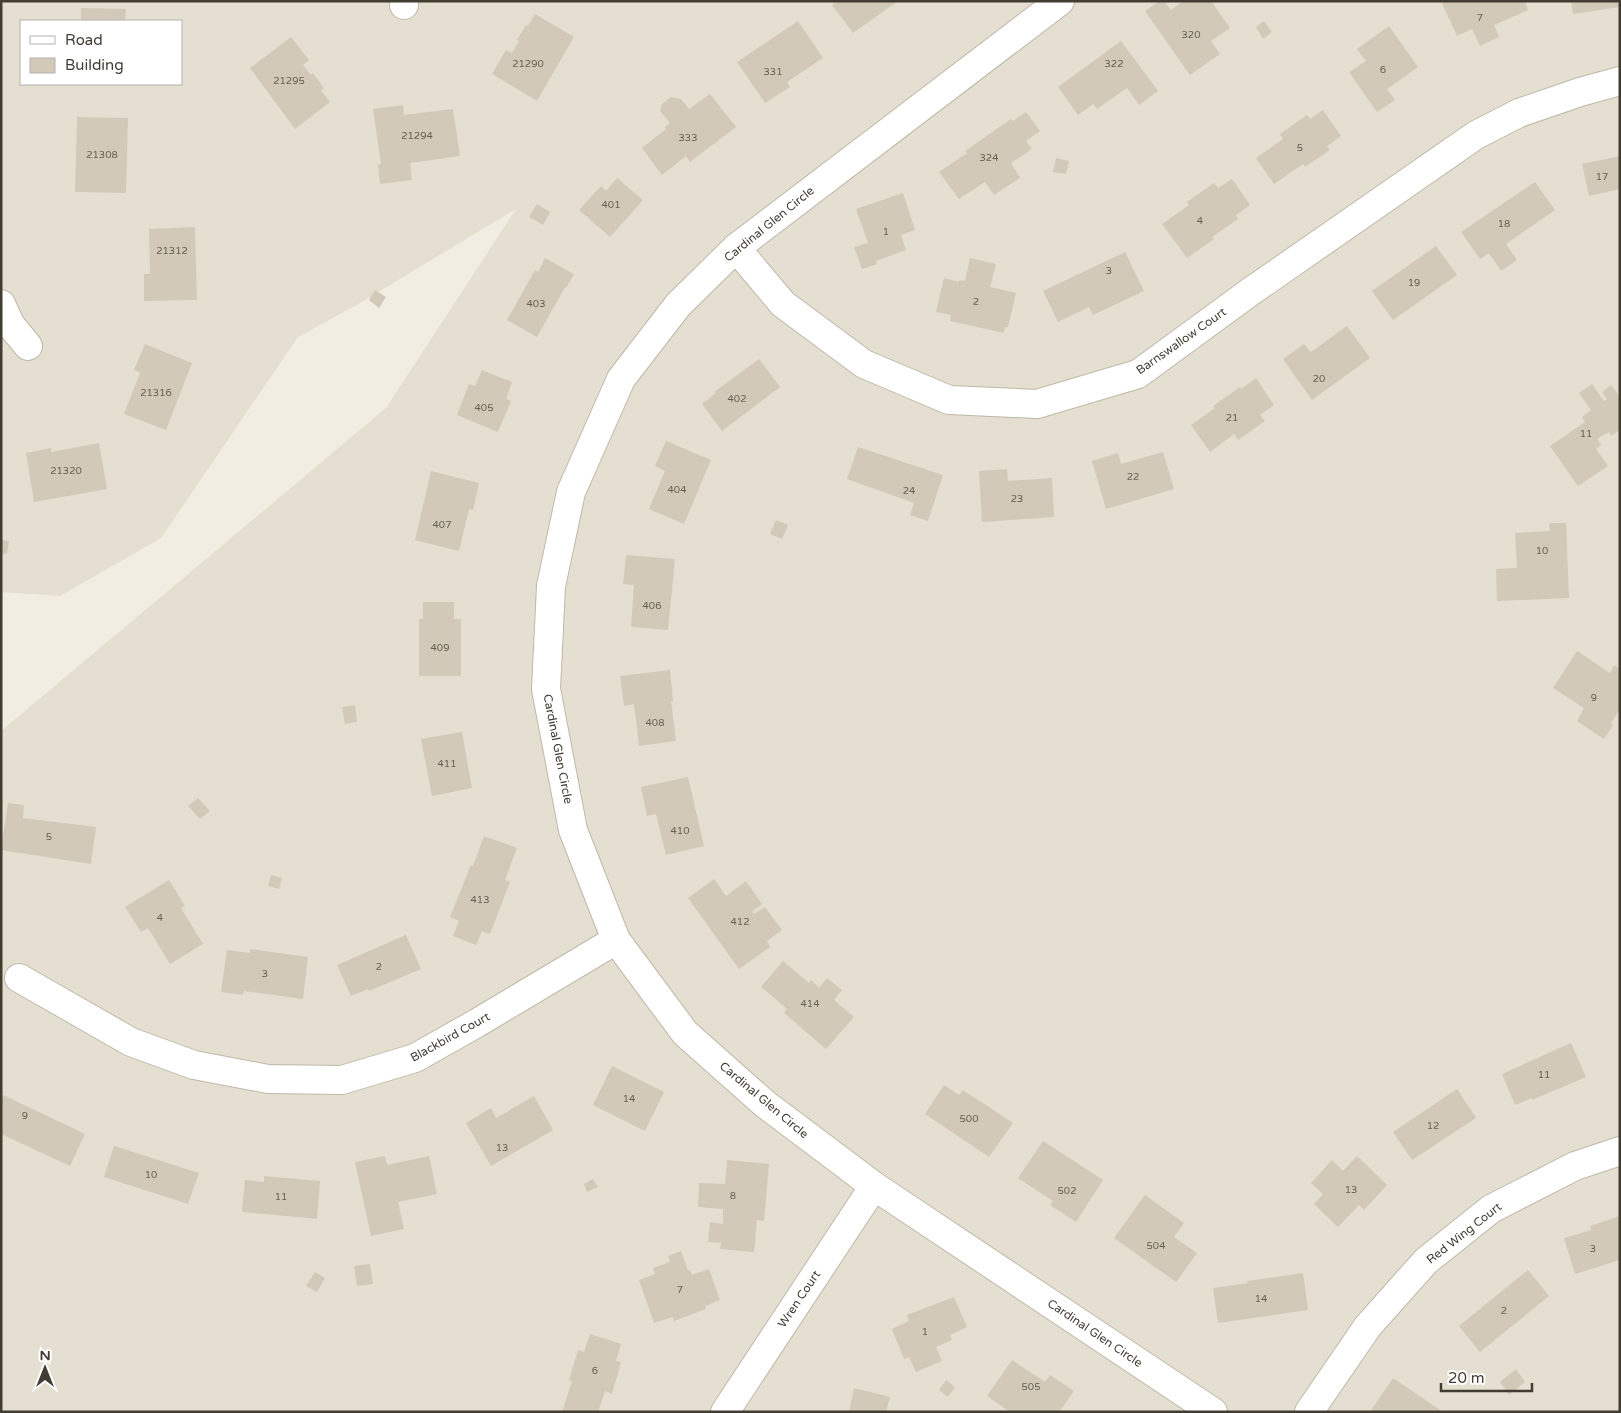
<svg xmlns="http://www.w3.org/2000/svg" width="1621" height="1413" font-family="'Varela Round',sans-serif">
<rect width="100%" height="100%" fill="#f1ede2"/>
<path fill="#e5dfd1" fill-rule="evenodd" d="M 1,1 L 1620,1 L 1620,1412 L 1,1412 L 1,731 L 386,408 L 516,209 L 360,303 L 298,337 L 161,538 L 60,596 L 1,592 ZM 21,21 L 181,21 L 181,84 L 21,84 Z"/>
<g fill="#d2c9b8">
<polygon points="837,1 898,1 853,33 832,5"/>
<polygon points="1159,1 1164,1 1171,10 1183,1 1211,1 1230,28 1211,41 1220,54 1190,75 1145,11"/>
<polygon points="1441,1 1525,1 1528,10 1494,25 1499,37 1480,46 1472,29 1457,36"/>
<polygon points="1571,1 1620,1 1620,7 1573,14"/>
<polygon points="81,8 126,9 125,21 81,21"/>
<polygon points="535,14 574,37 537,101 492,74 506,50 512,53 519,41 517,40 526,25 528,26"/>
<polygon points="798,21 823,58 787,82 790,87 765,103 737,62"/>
<polygon points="1264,21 1272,32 1263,39 1256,27"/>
<polygon points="1389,26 1418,67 1387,89 1395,100 1377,112 1349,72 1366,61 1357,49"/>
<polygon points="291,37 309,60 303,65 311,75 313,73 324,88 321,90 330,102 295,129 250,68"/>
<polygon points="1121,41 1158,91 1139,105 1127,88 1097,109 1093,104 1078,115 1058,87"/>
<polygon points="710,94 736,127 690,162 686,156 662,175 642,148 666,129 665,127 670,123 660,111 662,104 671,97 681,99 689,109"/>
<polygon points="403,105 404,115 453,109 460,156 410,163 412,180 380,184 378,165 381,164 373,109"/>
<polygon points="1323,110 1341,136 1327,146 1330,150 1305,167 1303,164 1274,184 1256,158 1283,139 1280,134 1307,115 1310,119"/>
<polygon points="1026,112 1040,131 1026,141 1032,149 1011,163 1020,178 994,195 985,182 959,199 939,172 967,153 965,151 1011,119 1013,121"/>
<polygon points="77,117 128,118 126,193 75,192"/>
<polygon points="1620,156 1620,189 1589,196 1582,164"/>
<polygon points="1056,158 1069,161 1066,174 1053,172"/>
<polygon points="617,178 643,200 610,237 579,210 601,186 606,191"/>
<polygon points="1232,179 1250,205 1236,215 1238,219 1212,237 1214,239 1187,258 1162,224 1189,205 1187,202 1214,183 1218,188"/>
<polygon points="1535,182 1555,210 1506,244 1517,260 1501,271 1489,253 1480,259 1461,232"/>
<polygon points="903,193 915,230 901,235 906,250 876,261 877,264 862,269 854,247 868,243 856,209"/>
<polygon points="537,204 550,212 543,225 529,217"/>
<polygon points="195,227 197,300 144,301 144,274 150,274 149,229"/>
<polygon points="1436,246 1457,275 1393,320 1372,291"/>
<polygon points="1125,252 1144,291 1093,315 1089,307 1058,322 1043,291"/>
<polygon points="545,258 574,274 566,288 565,287 537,337 507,320 535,270 538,272"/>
<polygon points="970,258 996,264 990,287 1016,293 1008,327 1005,327 1004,333 950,321 951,315 936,312 944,278 959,282 959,280 965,281"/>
<polygon points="375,290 386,297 379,308 369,300"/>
<polygon points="1347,326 1370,358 1312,400 1283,359 1304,344 1311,352"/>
<polygon points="145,344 192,363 166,430 124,414 140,373 134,370"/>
<polygon points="759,359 780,387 722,431 702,404 716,393 714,392"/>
<polygon points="482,370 512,382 506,399 511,401 498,432 457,415 469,384 475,386"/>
<polygon points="1256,378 1274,405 1260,415 1265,421 1238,440 1234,434 1210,452 1191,425 1215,408 1213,406 1240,387 1241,389"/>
<polygon points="1592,384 1604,401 1607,399 1602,392 1611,385 1620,397 1620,430 1611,436 1609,432 1597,439 1601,445 1596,449 1608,466 1578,486 1550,446 1585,422 1582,417 1591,410 1579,393"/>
<polygon points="666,441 711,460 684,524 649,509 665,471 655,466"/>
<polygon points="99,443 107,489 34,502 26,453 51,448 51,452"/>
<polygon points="858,447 943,475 928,521 910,515 914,503 847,479"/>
<polygon points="1163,452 1174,489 1106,509 1092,461 1118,453 1121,464"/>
<polygon points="1007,469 1008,481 1052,478 1054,517 982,522 979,471"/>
<polygon points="431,471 479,483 473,510 469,509 459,551 415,540"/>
<polygon points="776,520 788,525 782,539 770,534"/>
<polygon points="1549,523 1566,523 1569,598 1497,601 1496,569 1517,568 1515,533 1550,531"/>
<polygon points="1,540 9,541 7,554 1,553"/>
<polygon points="626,555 675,559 668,630 631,627 634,585 623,584"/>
<polygon points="423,602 454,602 454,619 461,619 461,676 419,676 419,619 423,619"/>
<polygon points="1577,651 1610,673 1614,665 1620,669 1620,709 1611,723 1613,725 1604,739 1577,721 1584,708 1553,688"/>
<polygon points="670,670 673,701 671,701 676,741 639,746 634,704 624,706 620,676"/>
<polygon points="355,705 357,722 345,724 342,707"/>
<polygon points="462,732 472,788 432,796 421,739"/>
<polygon points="688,777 704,846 666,855 656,814 647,816 641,787"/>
<polygon points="198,798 210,811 200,819 188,806"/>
<polygon points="8,803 24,805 23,818 96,827 91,864 1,850"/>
<polygon points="484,836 517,848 505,880 510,882 490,934 482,931 476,945 453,936 459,921 450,917 471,865 473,866"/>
<polygon points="271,875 282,878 279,889 268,886"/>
<polygon points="714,879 726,896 746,881 762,904 752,912 754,914 765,907 782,930 767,941 770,947 739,969 688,898"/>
<polygon points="169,880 185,906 181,908 203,944 170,964 148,928 141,932 125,907"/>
<polygon points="406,935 421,969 369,991 368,989 351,996 337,965"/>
<polygon points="250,949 308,957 303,999 244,991 243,995 221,992 227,950 250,953"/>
<polygon points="783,961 809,983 811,980 819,988 827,978 842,990 834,1000 854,1017 826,1049 784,1013 787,1009 761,987"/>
<polygon points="1571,1043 1586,1077 1532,1100 1532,1098 1515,1105 1502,1074"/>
<polygon points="612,1066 664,1092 645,1131 593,1105"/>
<polygon points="944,1085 959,1095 963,1090 1013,1123 989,1157 925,1114"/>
<polygon points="1457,1089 1476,1118 1412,1160 1393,1132"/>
<polygon points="3,1095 85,1134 70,1166 1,1134 1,1099"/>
<polygon points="534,1096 553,1130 491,1166 466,1123 491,1108 496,1118"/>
<polygon points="1043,1141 1103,1180 1076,1222 1050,1205 1053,1201 1018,1178"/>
<polygon points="114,1146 199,1173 188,1204 104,1177"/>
<polygon points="385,1156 387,1165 429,1156 437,1194 398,1202 404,1229 371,1236 355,1162"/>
<polygon points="1357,1156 1387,1185 1364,1210 1359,1205 1338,1227 1314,1204 1323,1194 1311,1183 1332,1160 1343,1171"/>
<polygon points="727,1160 769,1164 764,1221 757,1220 754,1252 720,1249 721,1243 708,1242 710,1222 723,1224 723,1209 698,1207 699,1183 725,1184"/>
<polygon points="264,1176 320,1181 317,1219 242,1212 245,1180 264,1182"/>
<polygon points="593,1179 598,1187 587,1192 584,1184"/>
<polygon points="1145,1195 1184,1223 1174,1237 1197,1253 1176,1282 1114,1238"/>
<polygon points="1620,1216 1620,1260 1575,1274 1564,1238 1591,1230 1590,1226"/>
<polygon points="681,1251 688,1271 690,1270 692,1275 709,1269 720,1300 705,1306 706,1309 674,1321 673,1317 654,1323 639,1280 655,1274 653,1268 670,1262 668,1256"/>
<polygon points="370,1264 373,1284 357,1286 354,1266"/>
<polygon points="1528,1270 1549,1296 1480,1352 1459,1326"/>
<polygon points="315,1272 325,1278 317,1292 306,1286"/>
<polygon points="1303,1273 1308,1310 1218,1323 1213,1288 1248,1283 1247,1281"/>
<polygon points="954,1297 967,1327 950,1335 952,1340 936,1347 942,1361 916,1372 909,1357 904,1359 892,1329 909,1321 907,1315"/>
<polygon points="590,1334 621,1344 616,1361 621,1362 612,1394 605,1391 598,1412 562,1412 572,1381 569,1380 578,1350 584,1352"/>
<polygon points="1012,1360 1045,1382 1050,1375 1074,1391 1059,1412 1010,1412 987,1396"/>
<polygon points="1516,1369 1525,1382 1509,1395 1500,1382"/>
<polygon points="1393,1378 1443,1412 1370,1412"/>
<polygon points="946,1380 955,1387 948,1397 939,1390"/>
<polygon points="854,1388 890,1397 886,1412 849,1412"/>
</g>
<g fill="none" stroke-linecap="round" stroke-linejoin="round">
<g stroke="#bfb8a8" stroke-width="30">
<g id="minor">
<polyline points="1060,1 736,248 678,305 621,379 571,492 551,586 546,689 573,830 616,940 685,1033 765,1104 874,1186 1213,1412"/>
<polyline points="404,5 404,1"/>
<polyline points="736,248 783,304 864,364 949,400 1037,404 1138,374 1250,292 1476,135 1519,113 1580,92 1620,81"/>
<polyline points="1,304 10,324 28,346"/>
<polyline points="19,978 131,1042 194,1065 268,1079 342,1080 415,1058 477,1023 616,940"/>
<polyline points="725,1412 874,1186"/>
<polyline points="1309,1412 1368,1326 1426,1261 1491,1209 1575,1166 1620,1151"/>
</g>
</g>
<use href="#minor" stroke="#fff" stroke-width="28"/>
</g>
<g text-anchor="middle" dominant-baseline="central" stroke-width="5" stroke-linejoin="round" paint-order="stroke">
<g font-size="10" fill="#666054">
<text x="1480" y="18">7</text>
<text x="1191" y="35">320</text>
<text x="528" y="64">21290</text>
<text x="1114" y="64">322</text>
<text x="1383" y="70">6</text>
<text x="773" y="72">331</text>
<text x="289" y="81">21295</text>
<text x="417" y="136">21294</text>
<text x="688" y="138">333</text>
<text x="1300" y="148">5</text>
<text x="102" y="155">21308</text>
<text x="989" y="158">324</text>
<text x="1602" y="177">17</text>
<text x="611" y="205">401</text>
<text x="1200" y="221">4</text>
<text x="1504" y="224">18</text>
<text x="886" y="232">1</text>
<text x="172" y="251">21312</text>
<text x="1109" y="271">3</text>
<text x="1414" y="283">19</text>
<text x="976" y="302">2</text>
<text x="536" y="304">403</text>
<text x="1319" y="379">20</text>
<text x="156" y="393">21316</text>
<text x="737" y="399">402</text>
<text x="484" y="408">405</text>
<text x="1232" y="418">21</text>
<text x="1586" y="434">11</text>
<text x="66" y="471">21320</text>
<text x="1133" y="477">22</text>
<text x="677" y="490">404</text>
<text x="909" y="491">24</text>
<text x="1017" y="499">23</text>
<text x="442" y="525">407</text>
<text x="1542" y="551">10</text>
<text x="652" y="606">406</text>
<text x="440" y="648">409</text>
<text x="1594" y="698">9</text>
<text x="655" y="723">408</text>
<text x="447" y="764">411</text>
<text x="680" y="831">410</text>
<text x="49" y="837">5</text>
<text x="480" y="900">413</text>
<text x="160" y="918">4</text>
<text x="740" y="922">412</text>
<text x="379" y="967">2</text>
<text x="265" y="974">3</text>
<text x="810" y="1004">414</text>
<text x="1544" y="1075">11</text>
<text x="629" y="1099">14</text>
<text x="25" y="1116">9</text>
<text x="969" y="1119">500</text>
<text x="1433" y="1126">12</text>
<text x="502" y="1148">13</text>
<text x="151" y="1175">10</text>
<text x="1351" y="1190">13</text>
<text x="1067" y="1191">502</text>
<text x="733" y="1196">8</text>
<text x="281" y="1197">11</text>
<text x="1156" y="1246">504</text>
<text x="1593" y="1249">3</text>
<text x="680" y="1290">7</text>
<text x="1261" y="1299">14</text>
<text x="1504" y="1311">2</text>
<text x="925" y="1332">1</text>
<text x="595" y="1371">6</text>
<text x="1031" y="1387">505</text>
</g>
<g font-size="12" fill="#423d33" stroke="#fff">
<text transform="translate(769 224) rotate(-39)">Cardinal Glen Circle</text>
<text transform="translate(1181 341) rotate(-35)">Barnswallow Court</text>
<text transform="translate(558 749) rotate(79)">Cardinal Glen Circle</text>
<text transform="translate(450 1037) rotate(-29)">Blackbird Court</text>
<text transform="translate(764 1100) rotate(40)">Cardinal Glen Circle</text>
<text transform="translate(1464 1233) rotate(-38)">Red Wing Court</text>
<text transform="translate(799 1299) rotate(-56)">Wren Court</text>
<text transform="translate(1095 1333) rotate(34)">Cardinal Glen Circle</text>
</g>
</g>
<rect width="1621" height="1413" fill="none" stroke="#423d33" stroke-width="5"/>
<rect x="20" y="20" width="162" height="65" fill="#ffffff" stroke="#b3b1ad"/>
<rect x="30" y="36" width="25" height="8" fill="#ffffff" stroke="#b3b1ad"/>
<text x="65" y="45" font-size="15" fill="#423d33">Road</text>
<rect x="30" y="58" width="25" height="15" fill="#d2c9b8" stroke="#b3b1ad"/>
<text x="65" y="70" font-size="15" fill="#423d33">Building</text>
<g transform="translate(45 1368)" stroke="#ffffff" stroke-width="4" paint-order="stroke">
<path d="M0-4L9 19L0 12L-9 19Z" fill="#423d33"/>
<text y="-8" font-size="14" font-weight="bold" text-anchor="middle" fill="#423d33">N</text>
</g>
<path d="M1441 1383v8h91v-8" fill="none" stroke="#423d33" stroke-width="2.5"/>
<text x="1448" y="1383" font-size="15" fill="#423d33" stroke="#ffffff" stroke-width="4" paint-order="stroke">20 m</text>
</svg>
